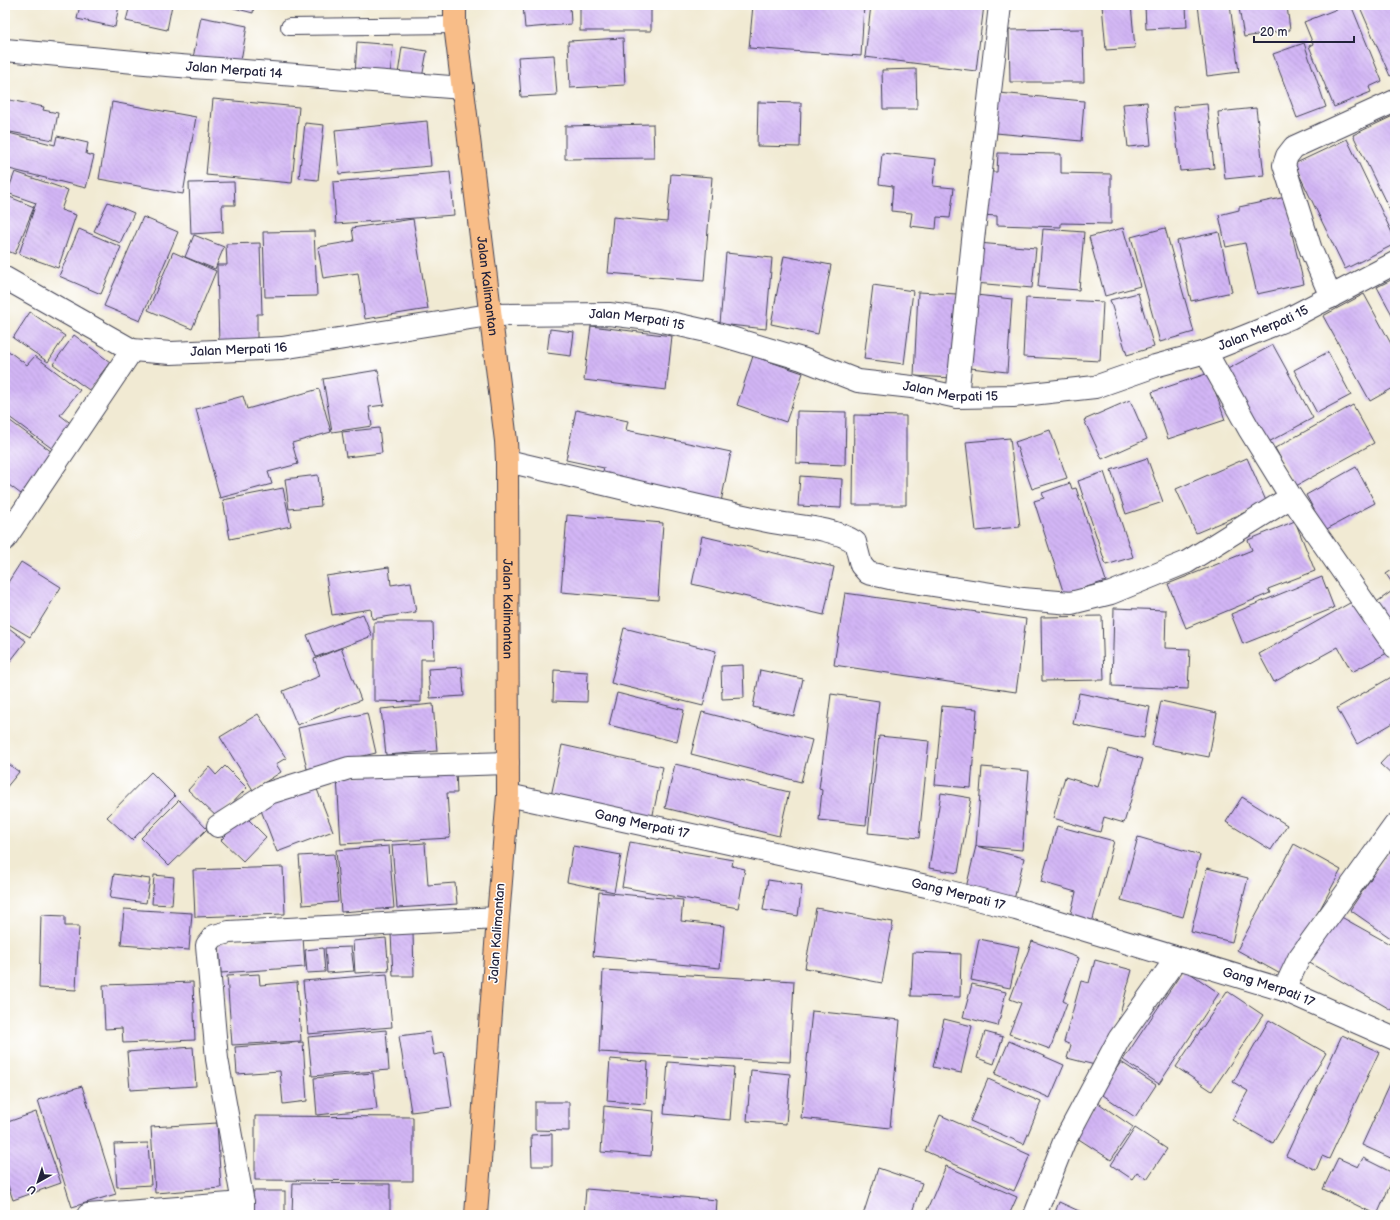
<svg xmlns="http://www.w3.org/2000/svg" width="1400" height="1220" font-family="'Balsamiq Sans',sans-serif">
<defs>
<pattern id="building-back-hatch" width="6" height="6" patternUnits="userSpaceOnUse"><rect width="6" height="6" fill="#d2b5f5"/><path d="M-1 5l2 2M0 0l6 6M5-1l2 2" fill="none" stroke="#b49bd3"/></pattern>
</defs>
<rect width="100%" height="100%" fill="#fff"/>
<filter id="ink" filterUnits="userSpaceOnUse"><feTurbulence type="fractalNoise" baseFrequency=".025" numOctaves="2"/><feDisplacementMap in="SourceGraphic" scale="8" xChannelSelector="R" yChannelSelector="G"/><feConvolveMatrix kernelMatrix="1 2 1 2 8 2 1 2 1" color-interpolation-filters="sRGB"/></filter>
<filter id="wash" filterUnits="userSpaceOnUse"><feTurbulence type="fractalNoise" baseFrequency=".012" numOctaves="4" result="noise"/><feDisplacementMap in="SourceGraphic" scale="16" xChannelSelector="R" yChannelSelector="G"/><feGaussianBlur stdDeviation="0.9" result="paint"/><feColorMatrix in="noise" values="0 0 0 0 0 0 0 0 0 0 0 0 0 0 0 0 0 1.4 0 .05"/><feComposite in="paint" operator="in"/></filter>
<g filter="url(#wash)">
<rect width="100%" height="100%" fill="#f1ead3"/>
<g id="blocks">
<g fill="url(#building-back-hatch)">
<polygon points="80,5 119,5 115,27 77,19"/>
<polygon points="130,5 172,5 167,30 126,21"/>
<polygon points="223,5 254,5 253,13"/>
<polygon points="523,5 570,5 571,24 525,28"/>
<rect x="580" y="5" width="71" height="26"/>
<polygon points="753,5 864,5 861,56 749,48"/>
<polygon points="871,5 984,5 976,71 865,57"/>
<polygon points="1102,5 1131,5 1135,48 1106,50"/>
<polygon points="1145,5 1186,5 1187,27 1146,29"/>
<polygon points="1198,5 1230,5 1239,72 1207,76"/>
<polygon points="1243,5 1290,5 1287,6 1290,30 1244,37 1239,8 1243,7"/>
<polygon points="1302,5 1316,5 1303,9"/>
<polygon points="1347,5 1351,5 1382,81 1369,87 1371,92 1334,107 1309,46 1313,44 1304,22"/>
<polygon points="1359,5 1395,5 1395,74 1390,76"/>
<polygon points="201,17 247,26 240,66 193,58"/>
<polygon points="1083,29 1084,82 1010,82 1009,30"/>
<polygon points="623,38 625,85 570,88 568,41"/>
<polygon points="357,42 393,45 390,77 355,75"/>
<polygon points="1304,43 1326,107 1297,118 1273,54"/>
<polygon points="402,47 427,51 422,78 398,74"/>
<polygon points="554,55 557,95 521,97 518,57"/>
<polygon points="916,69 917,109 883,109 882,70"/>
<polygon points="999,93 1084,101 1081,141 996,133"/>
<polygon points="5,99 44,107 43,110 58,113 53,140 5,131"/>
<polygon points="213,99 299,107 292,183 206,175"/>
<polygon points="112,102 196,117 183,194 99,179"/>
<polygon points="758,102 801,103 800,147 757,146"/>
<polygon points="1147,102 1151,145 1128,147 1123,104"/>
<polygon points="1207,104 1214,168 1180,171 1173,107"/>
<polygon points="1256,108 1264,175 1225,179 1218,112"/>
<polygon points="1395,115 1395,221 1353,135"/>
<polygon points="427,121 431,166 339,174 335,130"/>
<polygon points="305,123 324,125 318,180 299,178"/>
<polygon points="653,124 654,158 565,159 565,126"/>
<polygon points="5,132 55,145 57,136 88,143 86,154 94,156 86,188 5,168"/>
<polygon points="1347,139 1395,239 1395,244 1345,269 1294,164"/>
<polygon points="882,153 936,159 933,186 954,188 950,218 937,217 936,229 910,226 912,213 891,211 893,186 879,184"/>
<polygon points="998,153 1061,154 1061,173 1111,174 1111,224 1061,223 1061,227 997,225 997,216 982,215 983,172 997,172"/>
<polygon points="15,172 68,190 61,210 76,215 58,268 19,254 36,203 7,193"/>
<polygon points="450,172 454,215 336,224 333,182"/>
<polygon points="671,174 712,177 704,281 608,273 613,217 667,222"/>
<polygon points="234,182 235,205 222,205 223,232 191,234 189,183"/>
<polygon points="5,195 34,207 15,254 5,250"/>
<polygon points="1286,197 1294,229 1291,230 1304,284 1257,294 1245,243 1226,247 1219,215 1239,210 1239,207"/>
<polygon points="108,202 134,213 120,243 94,231"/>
<polygon points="143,217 178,232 140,321 104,306"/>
<polygon points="413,219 428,309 365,319 358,273 323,278 318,247 354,241 352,228"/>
<polygon points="1123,228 1140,286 1105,296 1089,237"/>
<polygon points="1165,228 1194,332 1160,342 1131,237"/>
<polygon points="79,229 121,247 101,294 59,276"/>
<polygon points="1043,229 1084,232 1079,290 1038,287"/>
<polygon points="314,231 317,296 265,297 263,232"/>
<polygon points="1219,232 1232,292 1191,301 1177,241"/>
<polygon points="194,235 224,247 215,269 185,257"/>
<polygon points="260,243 262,314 257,314 257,343 219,345 217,265 227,265 226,244"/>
<polygon points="978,243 1036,248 1032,288 975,283"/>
<polygon points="173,252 216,271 192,329 148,310"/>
<polygon points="726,253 772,258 766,329 720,324"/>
<polygon points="784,256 831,265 818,334 771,324"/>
<polygon points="1395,278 1395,320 1377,287"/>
<polygon points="873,285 913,291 904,364 864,359"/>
<polygon points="918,292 957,294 954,378 914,376"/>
<polygon points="1138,293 1154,347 1127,355 1110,300"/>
<polygon points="1364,294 1395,351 1395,387 1370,401 1323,316"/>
<polygon points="976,295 1012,299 1007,372 970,368"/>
<polygon points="1026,298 1103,302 1100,361 1023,357"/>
<polygon points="30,312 65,336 48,362 13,338"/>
<polygon points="591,326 672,336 666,390 584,380"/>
<polygon points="550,329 574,332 571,356 547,353"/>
<polygon points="74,335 110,362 89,390 53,364"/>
<polygon points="1273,345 1313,418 1263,445 1222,372"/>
<polygon points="7,350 27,365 35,356 80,390 60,415 73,425 54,450 5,414 5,352"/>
<polygon points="1328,352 1351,395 1317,413 1294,370"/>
<polygon points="753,356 803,373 786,422 737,405"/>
<polygon points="378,370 384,405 369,407 372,426 332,432 323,379"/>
<polygon points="1209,373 1225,420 1168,439 1152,392"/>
<polygon points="319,389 331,432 292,443 298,464 268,472 272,484 220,498 196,409 243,396 247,409"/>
<polygon points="1130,400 1147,439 1102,459 1084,420"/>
<polygon points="1353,405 1374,443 1296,486 1275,448"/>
<polygon points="576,410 628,421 626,430 731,452 721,502 601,477 604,468 566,460"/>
<polygon points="797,411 846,412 845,465 796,463"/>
<polygon points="854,415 906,416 906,505 853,505"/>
<polygon points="9,420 52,452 21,494 5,482 5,426"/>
<polygon points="379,428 382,453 346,457 342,432"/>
<polygon points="1050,430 1067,478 1032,489 1015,442"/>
<polygon points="1010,438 1020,527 976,531 966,442"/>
<polygon points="1147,458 1163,502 1126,514 1111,470"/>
<polygon points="1247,458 1267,503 1196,533 1176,489"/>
<polygon points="1356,467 1375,503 1325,530 1306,495"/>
<polygon points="1104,472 1133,557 1106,565 1078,481"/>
<polygon points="318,475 321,506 289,509 285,479"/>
<polygon points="800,476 842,479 841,508 798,506"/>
<polygon points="1070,483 1072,489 1076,488 1106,581 1064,594 1034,501 1044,498 1042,493"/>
<polygon points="283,488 291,526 230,539 223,500"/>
<polygon points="567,515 663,523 658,600 561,592"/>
<polygon points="1295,521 1315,571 1268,589 1270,593 1186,628 1168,584 1252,550 1248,540"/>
<polygon points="702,536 834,567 824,615 692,584"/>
<polygon points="21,562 61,587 30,637 5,622 5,587"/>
<polygon points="389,567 391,585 411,582 416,612 372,619 371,609 332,615 326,576"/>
<polygon points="1395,568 1395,587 1386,574"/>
<polygon points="1322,577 1334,608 1243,644 1231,614"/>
<polygon points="1395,589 1395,641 1371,606"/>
<polygon points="845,593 1026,619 1016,692 834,665"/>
<polygon points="1357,599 1387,653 1352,672 1338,647 1274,682 1259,654"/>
<polygon points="1114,608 1166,610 1165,648 1190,649 1188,689 1112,686"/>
<polygon points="363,614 372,636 316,657 307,635"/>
<polygon points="1102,616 1104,680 1042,681 1041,617"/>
<polygon points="374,622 433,622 434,659 421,659 421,702 374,701"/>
<polygon points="5,625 26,641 5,668"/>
<polygon points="624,628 716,651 703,706 611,683"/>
<polygon points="341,648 361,700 297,725 283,691 320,676 314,659"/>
<polygon points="743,665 744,698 722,699 721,666"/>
<polygon points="462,667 464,696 430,698 428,669"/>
<polygon points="554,670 588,672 587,702 553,701"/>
<polygon points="760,670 803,679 794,716 753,707"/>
<polygon points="1395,675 1395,722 1357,744 1337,708"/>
<polygon points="617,693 684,710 677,742 609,725"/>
<polygon points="1079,693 1150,707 1144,738 1073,724"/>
<polygon points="831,694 879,701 866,825 819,820 822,790 819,789"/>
<polygon points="1161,701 1217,713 1209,757 1152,746"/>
<polygon points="433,704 437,751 386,755 381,709"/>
<polygon points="942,706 977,709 971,788 935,785"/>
<polygon points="702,712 812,740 801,782 691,754"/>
<polygon points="367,713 376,753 307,769 298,728"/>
<polygon points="258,714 286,758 276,764 281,772 253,790 220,737"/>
<polygon points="879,736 929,741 919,838 868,833"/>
<polygon points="562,745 663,767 652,819 551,796"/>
<polygon points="1395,748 1395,778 1380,764"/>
<polygon points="1109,749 1143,759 1124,823 1104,817 1100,832 1053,818 1065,777 1098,787"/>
<polygon points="5,761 19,772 5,789"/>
<polygon points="675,764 789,792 779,836 665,808"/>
<polygon points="225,766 247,788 218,818 188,790 209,767 216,775"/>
<polygon points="982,767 1029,771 1022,850 976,846 1024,858 1013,904 965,892 976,846"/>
<polygon points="456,771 457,793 447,793 450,838 341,844 337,777"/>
<polygon points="151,772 175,796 132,840 107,817"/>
<polygon points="315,784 333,831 277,852 259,805"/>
<polygon points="941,793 971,798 958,873 929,868"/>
<polygon points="1242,797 1287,825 1271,850 1226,822"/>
<polygon points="179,800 207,829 169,866 141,838"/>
<polygon points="245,816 266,837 243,861 221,840"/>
<polygon points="1057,826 1114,841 1092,923 1070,917 1076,892 1041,882"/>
<polygon points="1138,837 1200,855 1183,917 1121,900"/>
<polygon points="630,842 733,860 732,866 745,869 738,908 622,887"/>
<polygon points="1395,842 1395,941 1350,910"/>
<polygon points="425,843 428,885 455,883 457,904 397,908 392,845"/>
<polygon points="1294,844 1341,870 1284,976 1237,950"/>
<polygon points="389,846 394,908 341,912 336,850"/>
<polygon points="573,846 621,855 614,892 567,882"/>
<polygon points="334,854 338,902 303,905 299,856"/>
<polygon points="283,867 285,914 195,917 193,870"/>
<polygon points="1207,868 1248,878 1232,942 1191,932"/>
<polygon points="114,874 150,879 146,903 110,898"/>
<polygon points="154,875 174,877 172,905 152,904"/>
<polygon points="768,880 802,885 798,916 763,910"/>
<polygon points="599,892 683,900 681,921 724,926 720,968 593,956"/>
<polygon points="816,908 893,922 882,983 805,968"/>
<polygon points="124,909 192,913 189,950 121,945"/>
<polygon points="1336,914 1395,947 1395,1012 1308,962"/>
<polygon points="41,915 65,916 65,926 79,926 76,990 39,988"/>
<polygon points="391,933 413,933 414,976 393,976"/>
<polygon points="303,937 305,967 221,973 219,943"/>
<polygon points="386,938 389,971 355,973 353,941"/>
<polygon points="979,939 1019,947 1010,988 971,980"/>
<polygon points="1032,941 1079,958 1063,1001 1067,1003 1050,1049 1009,1034 1021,1003 1010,999"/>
<polygon points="351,947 354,971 327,973 325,948"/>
<polygon points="323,948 325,972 307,973 305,950"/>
<polygon points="913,952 961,954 960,997 911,996"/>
<polygon points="1095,960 1132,970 1108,1058 1098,1055 1095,1065 1067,1058 1071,1045 1064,1042 1081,981 1089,983"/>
<polygon points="1184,969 1219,993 1159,1084 1123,1060"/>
<polygon points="603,970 794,981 790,1062 599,1052"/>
<polygon points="259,974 260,985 297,982 301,1041 232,1045 227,976"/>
<polygon points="387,974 392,1027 308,1034 303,981"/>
<polygon points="193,982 195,1040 123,1043 122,1028 105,1029 103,985"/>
<polygon points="972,984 1006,992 998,1026 963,1017"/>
<polygon points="1227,991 1263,1015 1212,1091 1176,1067"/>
<polygon points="812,1011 900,1020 890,1128 801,1118"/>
<polygon points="944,1019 972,1026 961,1073 933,1067"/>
<polygon points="1269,1020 1326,1053 1273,1143 1232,1120 1248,1091 1233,1082"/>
<polygon points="386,1030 389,1070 312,1076 308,1037"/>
<polygon points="430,1032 434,1055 444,1053 452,1107 411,1112 399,1036"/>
<polygon points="985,1032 1003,1037 994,1064 977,1058"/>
<polygon points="1342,1035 1379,1052 1329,1159 1322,1156 1316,1170 1286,1156"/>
<polygon points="1009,1041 1064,1065 1050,1098 995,1074"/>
<polygon points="303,1042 307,1101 283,1104 280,1071 237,1074 235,1047"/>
<polygon points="193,1047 196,1086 130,1090 127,1052"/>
<polygon points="610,1059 648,1062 646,1104 607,1101"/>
<polygon points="668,1062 734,1067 730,1120 664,1114"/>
<polygon points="1121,1062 1156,1085 1135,1117 1100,1093"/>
<polygon points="751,1070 790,1074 786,1124 747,1121"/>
<polygon points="373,1073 377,1109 317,1115 314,1078"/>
<polygon points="1395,1073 1395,1160 1362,1145"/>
<polygon points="988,1079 1041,1102 1024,1144 970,1121"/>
<polygon points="82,1086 116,1194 72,1207 38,1100"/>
<polygon points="535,1102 569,1102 569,1131 535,1130"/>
<polygon points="1097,1102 1133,1127 1111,1160 1074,1136"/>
<polygon points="604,1106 654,1111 651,1156 601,1152"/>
<polygon points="36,1112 61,1183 13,1200 5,1177 5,1123"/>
<polygon points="940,1115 1030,1155 1014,1191 925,1151"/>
<polygon points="255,1116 413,1117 413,1181 255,1180"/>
<polygon points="217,1123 221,1188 155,1193 151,1127"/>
<polygon points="1135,1128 1167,1149 1147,1179 1137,1172 1132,1179 1111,1165"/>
<polygon points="552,1134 552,1166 532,1166 531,1135"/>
<polygon points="148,1143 151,1185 117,1187 114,1144"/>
<polygon points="1338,1158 1358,1167 1363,1158 1395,1174 1377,1215 1323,1189"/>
<polygon points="946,1166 1017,1197 1009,1215 925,1215"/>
<polygon points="878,1168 922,1183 911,1215 863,1215"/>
<polygon points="293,1183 390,1184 390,1215 292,1215"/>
<polygon points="586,1189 717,1200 716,1215 584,1215"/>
<rect x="253" y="1191" width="32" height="24"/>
<polygon points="1059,1202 1088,1215 1054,1215"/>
</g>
</g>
</g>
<g filter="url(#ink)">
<use href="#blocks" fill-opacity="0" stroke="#414052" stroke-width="1"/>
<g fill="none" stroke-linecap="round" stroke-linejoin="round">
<g stroke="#414052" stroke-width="18">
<polyline id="service" points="289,27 455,25"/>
</g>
<g stroke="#414052" stroke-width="24">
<g id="minor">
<path id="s1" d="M 5,50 L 167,65 L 463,88"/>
<path id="s2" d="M 5,278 L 132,350 L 171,353 L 282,348 L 489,315 L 609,314 L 657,320 L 711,332 L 802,359 L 858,381 L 912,387 L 957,397 L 1013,396 L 1095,387 L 1155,366 L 1206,352 L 1246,336 L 1290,318 L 1395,263"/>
<polyline points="1331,297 1311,250 1284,165 1287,156 1294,147 1395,101"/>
<polyline points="1206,352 1249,429 1291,497 1395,647"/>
<polyline points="957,397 973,240 1000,5"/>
<path d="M 507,461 C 594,481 680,503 767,521 C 795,527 830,526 855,542 L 861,565 L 868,573 L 894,579 L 1023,599 L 1071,603 L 1111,593 L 1187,562 L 1291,497"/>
<polyline points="5,539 132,350"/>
<path id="s3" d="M 508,795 L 931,887 L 1016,909 L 1284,990 L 1395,1039"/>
<polyline points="218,826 269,793 349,768 508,763"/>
<polyline points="1284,990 1299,958 1395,825"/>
<polyline points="88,1215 243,1203"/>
<polyline points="243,1215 243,1203 217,1059 207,945 214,936 229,932 498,918"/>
<polyline points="1035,1215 1064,1142 1119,1039 1176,959"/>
</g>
</g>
<g stroke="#414052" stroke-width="24">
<g id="primary">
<path id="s4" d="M 455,5 L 455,25 L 506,441 L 507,461 L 508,795 L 498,918 L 476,1215"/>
</g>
</g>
<use href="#service" stroke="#fff" stroke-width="16"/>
<use href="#minor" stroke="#fff" stroke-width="22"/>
<use href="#primary" stroke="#f8bd88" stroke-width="22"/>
</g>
</g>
<g text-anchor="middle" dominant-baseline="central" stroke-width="3" stroke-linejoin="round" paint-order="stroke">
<g font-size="13" fill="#22223b" stroke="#fff">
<text stroke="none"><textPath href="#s1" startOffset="230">Jalan Merpati 14</textPath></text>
<text stroke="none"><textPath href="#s4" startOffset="283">Jalan Kalimantan</textPath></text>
<text stroke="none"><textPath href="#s2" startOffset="654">Jalan Merpati 15</textPath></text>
<text stroke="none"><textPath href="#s2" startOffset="1302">Jalan Merpati 15</textPath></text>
<text stroke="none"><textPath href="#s2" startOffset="253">Jalan Merpati 16</textPath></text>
<text stroke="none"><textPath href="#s2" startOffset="978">Jalan Merpati 15</textPath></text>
<text stroke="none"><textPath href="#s4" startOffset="607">Jalan Kalimantan</textPath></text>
<text stroke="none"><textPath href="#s3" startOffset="137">Gang Merpati 17</textPath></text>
<text stroke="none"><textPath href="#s3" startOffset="461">Gang Merpati 17</textPath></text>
<text transform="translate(497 933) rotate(-86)">Jalan Kalimantan</text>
<text stroke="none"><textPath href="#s3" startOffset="785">Gang Merpati 17</textPath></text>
</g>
</g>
<rect width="1400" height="1220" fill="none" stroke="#fff" stroke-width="20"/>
<g transform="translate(38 1182) rotate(219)" stroke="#ffffff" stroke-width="3" paint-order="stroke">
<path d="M0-3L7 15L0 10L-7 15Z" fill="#22223b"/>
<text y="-6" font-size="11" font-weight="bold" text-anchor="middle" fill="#22223b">U</text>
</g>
<path d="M1254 36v6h100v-6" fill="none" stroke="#22223b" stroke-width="2"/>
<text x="1260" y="36" font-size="12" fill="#22223b" stroke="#ffffff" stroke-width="3" paint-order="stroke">20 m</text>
</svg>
